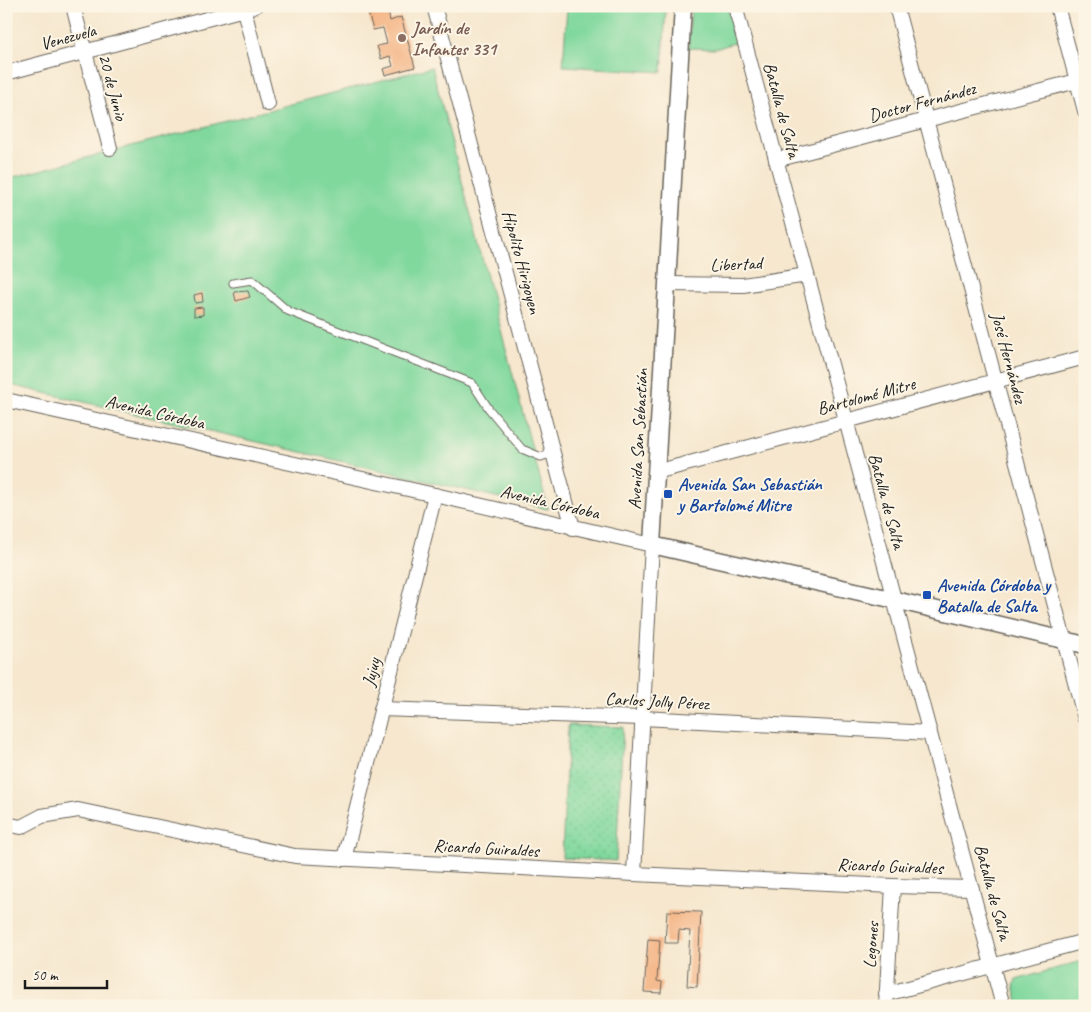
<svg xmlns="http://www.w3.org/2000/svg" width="1091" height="1012" font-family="Caveat,sans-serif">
<defs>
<pattern id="park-dots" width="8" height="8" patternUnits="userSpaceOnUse" patternTransform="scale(1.25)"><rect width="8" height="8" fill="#80d89d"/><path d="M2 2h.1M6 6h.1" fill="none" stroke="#6eb987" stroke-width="1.8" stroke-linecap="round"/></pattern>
</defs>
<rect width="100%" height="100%" fill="#fcf5e5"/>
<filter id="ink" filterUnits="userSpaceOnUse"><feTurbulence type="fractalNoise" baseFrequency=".02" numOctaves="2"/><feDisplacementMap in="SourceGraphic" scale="10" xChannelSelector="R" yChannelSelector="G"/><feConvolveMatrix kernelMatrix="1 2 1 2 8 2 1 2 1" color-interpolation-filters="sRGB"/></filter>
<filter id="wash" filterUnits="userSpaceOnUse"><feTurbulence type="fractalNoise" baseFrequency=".0096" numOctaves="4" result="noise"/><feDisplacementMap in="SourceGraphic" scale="20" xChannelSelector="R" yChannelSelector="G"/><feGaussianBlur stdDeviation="1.12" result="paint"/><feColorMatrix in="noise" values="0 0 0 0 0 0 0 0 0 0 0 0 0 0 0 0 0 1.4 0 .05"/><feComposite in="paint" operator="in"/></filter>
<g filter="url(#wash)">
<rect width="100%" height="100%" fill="#f6e7ce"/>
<g fill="#80d89d" stroke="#4e7a5c">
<polygon points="567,6 619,6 666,9 662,72 563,66"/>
<polygon points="691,6 727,6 737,42 715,49 688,48"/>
<polygon points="432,67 548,509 6,384 6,179"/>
<polygon points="1085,960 1085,1006 1019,1006 1014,986 1016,980"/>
</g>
<polygon fill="url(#park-dots)" stroke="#4e7a5c" points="568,725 623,727 616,861 562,858"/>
<g id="blocks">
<g fill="#f4b484">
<polygon points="366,6 387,6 390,21 401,17 415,67 385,75 383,69 393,66 390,56 381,59 377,46 387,44 383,28 373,30"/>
<polygon points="248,291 250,297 236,301 234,292"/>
<polygon points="202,293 203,302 195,303 194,295"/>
<polygon points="203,307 203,315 194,316 194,308"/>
<polygon points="667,911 701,912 697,987 687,986 690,931 679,930 678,943 665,943"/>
<polygon points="648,939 660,940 657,981 662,982 661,993 644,992"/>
<polygon points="1084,987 1085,1006 1080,1006"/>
</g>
</g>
</g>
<g filter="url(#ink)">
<use href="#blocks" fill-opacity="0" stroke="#68635a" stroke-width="1"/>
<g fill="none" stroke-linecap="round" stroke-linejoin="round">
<g stroke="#68635a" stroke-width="9">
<polyline id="service" points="233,283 252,280 288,311 472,383 489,409 522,449 541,457 553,453"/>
</g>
<g stroke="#68635a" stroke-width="16">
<g id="minor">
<polyline points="73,6 110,148"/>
<polyline points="243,6 268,104"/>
<polyline points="434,6 573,528"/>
<polyline points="735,6 1003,1006"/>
<polyline points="896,6 1085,719"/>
<polyline points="1057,6 1085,111"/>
<polyline points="6,73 255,6"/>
<polyline points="776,160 926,120 1077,81"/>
<polyline points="667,284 743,285 807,275"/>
<polyline points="6,400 435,495 652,545 634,874"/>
<polyline points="656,472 1085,357"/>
<polyline points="381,709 642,718 930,733"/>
<polyline points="6,824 21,827 42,816 78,810 295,856 634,874 893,886 972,888"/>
<polyline points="344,859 435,495"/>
<polyline points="886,994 1085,941"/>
<polyline points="886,1006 893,886"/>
</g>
</g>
<g stroke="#68635a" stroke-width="19">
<polyline id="tertiary" points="683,6 652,545 895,600 1085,645"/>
</g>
<use href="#service" stroke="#fff" stroke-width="7"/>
<use href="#minor" stroke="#fff" stroke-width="14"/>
<use href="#tertiary" stroke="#fff" stroke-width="16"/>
</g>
</g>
<circle fill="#8d6e63" stroke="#fcf5e5" stroke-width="2" cx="402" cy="38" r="5"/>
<g fill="#1a4fb4" stroke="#fcf5e5" stroke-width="2">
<rect x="663" y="489" width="10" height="10" rx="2.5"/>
<rect x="922" y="590" width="10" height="10" rx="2.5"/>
</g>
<g text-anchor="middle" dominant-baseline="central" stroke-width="4" stroke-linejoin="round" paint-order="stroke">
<g font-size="18" font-weight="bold" fill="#785e54" stroke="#fcf5e5" text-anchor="start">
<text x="412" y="28">Jardín de<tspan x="412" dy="21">Infantes 331</tspan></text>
</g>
<g font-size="18" fill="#1c1c1c" stroke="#fcf5e5">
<text transform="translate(68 37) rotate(-15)">Venezuela</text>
<text transform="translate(113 87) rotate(75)">20 de Junio</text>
<text transform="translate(922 102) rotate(-15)">Doctor Fernández</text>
<text transform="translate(782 110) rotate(75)">Batalla de Salta</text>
<text transform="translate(522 262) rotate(75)">Hipolito Hirigoyen</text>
<text transform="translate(736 264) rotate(-3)">Libertad</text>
<text transform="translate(1009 358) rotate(75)">José Hernández</text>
<text transform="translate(866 396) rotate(-15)">Bartolomé Mitre</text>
<text transform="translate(155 412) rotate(13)">Avenida Córdoba</text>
<text transform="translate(638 439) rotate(-87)">Avenida San Sebastián</text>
<text transform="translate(887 501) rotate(75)">Batalla de Salta</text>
<text transform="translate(550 502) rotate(13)">Avenida Córdoba</text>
<text transform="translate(371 672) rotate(-76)">Jujuy</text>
<text transform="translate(657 701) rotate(3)">Carlos Jolly Pérez</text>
<text transform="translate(486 848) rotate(3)">Ricardo Guiraldes</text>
<text transform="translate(890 866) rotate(2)">Ricardo Guiraldes</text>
<text transform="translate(993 892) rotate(75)">Batalla de Salta</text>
<text transform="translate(871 945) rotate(-86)">Legones</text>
</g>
<g font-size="18" font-weight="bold" fill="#164399" stroke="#fcf5e5" text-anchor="start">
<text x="678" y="484">Avenida San Sebastián<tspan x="678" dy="21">y Bartolomé Mitre</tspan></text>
<text x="937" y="585">Avenida Córdoba y<tspan x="937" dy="21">Batalla de Salta</tspan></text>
</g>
</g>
<rect width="1091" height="1012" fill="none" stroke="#fcf5e5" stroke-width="25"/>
<path d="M25 980v8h82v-8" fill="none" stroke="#1c1c1c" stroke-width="2.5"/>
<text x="32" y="980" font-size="15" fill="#1c1c1c" stroke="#fcf5e5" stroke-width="4" paint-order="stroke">50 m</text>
</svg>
